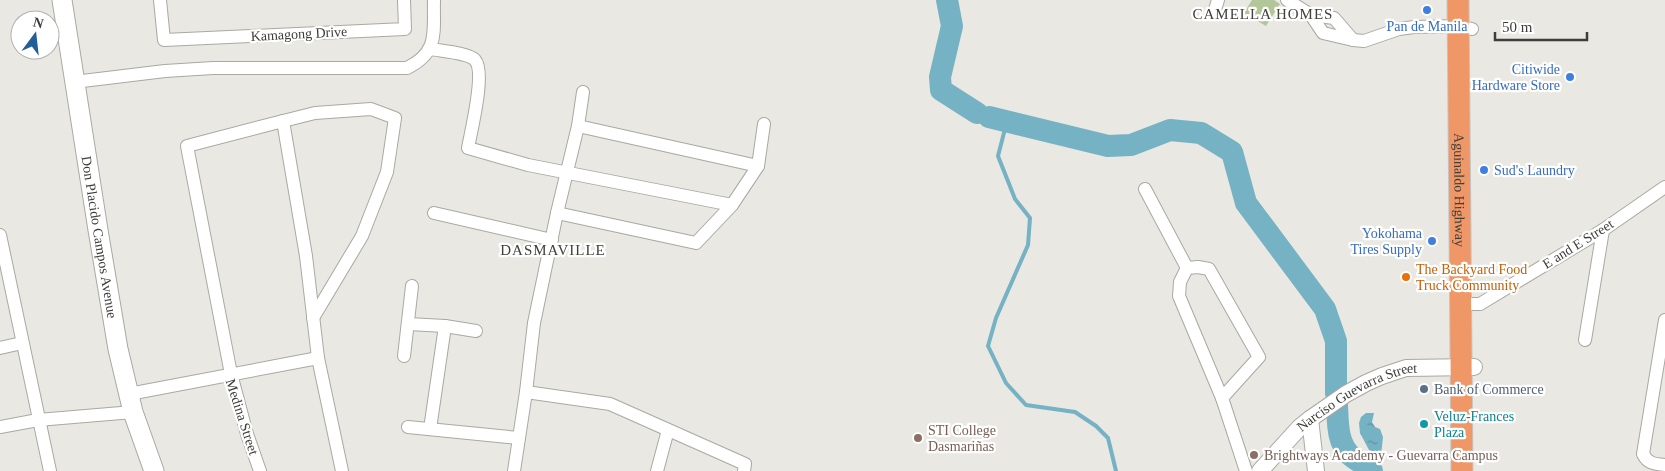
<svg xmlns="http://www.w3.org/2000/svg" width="1665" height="471" font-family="Georgia,serif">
<defs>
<pattern id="water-ripples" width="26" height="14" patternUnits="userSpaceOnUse" patternTransform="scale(1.25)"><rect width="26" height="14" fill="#74b2c4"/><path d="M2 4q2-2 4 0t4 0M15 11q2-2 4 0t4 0" fill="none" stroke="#6092a0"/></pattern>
</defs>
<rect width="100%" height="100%" fill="#eae8e2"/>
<polygon fill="#b2c69a" points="1252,0 1274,0 1280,4 1266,26 1244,13"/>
<polygon fill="url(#water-ripples)" points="1366,413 1374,413 1372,422 1375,427 1380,429 1383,437 1381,455 1369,450 1360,433 1359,423 1361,417"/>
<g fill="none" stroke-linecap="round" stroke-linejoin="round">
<polyline stroke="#74b2c4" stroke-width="4" points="1007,121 998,156 1015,199 1030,218 1028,245 996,318 988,346 1006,383 1026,405 1075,412 1096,426 1108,438 1116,471"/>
<g stroke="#74b2c4" stroke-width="22">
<polyline points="947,0 952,26 940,77 941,90 977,113"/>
<polyline points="989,117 1108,146 1131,145 1170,130 1201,133 1232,152 1246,203 1325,309 1336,341 1336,393"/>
<path d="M 1337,406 C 1338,423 1337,442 1350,455 C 1356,461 1366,464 1372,471"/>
</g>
<g stroke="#aaa8a3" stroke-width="14">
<g id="minor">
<polyline points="160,0 164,40 405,29 404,0"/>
<polyline points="1287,0 1311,15 1323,33 1353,40 1364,41 1399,29 1414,27 1459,26 1472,29"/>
<polyline points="1214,13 1218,0"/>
<polyline points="1311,15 1334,18 1353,40"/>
<path d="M 431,49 C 441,51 469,53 475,60 C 486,72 471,131 468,148 L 528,165 L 732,205"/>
<path d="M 74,82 L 165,71 L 213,68 L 407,68 C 440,52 433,31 434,0"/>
<polyline points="283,121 315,113 371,109 395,118 387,172 362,236 313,318"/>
<polyline points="758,166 764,124"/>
<polyline points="1145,189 1187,268 1198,267 1209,269 1259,357 1222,398"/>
<polyline points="434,213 552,240"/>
<polyline points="557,213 696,243 732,205 758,166 578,126"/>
<polyline points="0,235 50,471"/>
<polyline points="1187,268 1180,282 1179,296 1222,398 1246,471"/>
<polyline points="1461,304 1480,304 1603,230 1665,187"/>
<path d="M 1665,320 L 1643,454 C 1648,464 1655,464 1665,465"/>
<polyline points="408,324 445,326 476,331"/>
<polyline points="1585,340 1603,230"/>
<polyline points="0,348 22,343"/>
<polyline points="404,356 412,286"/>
<polyline points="526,392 610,404 745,464 744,471"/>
<polyline points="129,394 318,358"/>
<polyline points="0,427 38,420 133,412"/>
<polyline points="408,427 519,438"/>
<polyline points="430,429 445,326"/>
<polyline points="260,471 247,434 231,374 187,146 283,121 306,256 318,358 342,471"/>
<polyline points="514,471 526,392 534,323 557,213 578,126 583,92"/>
<polyline points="657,471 668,430"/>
</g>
</g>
<g stroke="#aaa8a3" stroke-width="18">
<g id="tertiary">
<polyline points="1310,419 1316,471"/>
<path id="s1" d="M 1260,471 L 1300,427 L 1310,419 L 1346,394 L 1366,383 L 1382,376 L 1406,368 L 1474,367"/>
</g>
</g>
<g stroke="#aaa8a3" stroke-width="21">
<g id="secondary">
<path id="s2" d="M 62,0 L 98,230 L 118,349 L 133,412 L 154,471"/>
</g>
</g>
<g stroke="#c5c5c4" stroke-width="23">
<g id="trunk">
<path id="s3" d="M 1458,0 L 1462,471"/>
</g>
</g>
<use href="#minor" stroke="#fff" stroke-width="12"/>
<use href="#tertiary" stroke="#fff" stroke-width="16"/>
<use href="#secondary" stroke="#fff" stroke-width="19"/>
<use href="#trunk" stroke="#ef9767" stroke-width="21"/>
</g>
<g fill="#3f7fe0" stroke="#fff" stroke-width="2">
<circle cx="1427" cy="10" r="5"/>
<circle cx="1570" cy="77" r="5"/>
<circle cx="1484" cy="170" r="5"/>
<circle cx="1432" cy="241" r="5"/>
</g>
<circle fill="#e8710a" stroke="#fff" stroke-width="2" cx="1406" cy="277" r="5"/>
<circle fill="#5c6f8a" stroke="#fff" stroke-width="2" cx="1424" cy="389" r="5"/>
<circle fill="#0f9aa8" stroke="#fff" stroke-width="2" cx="1424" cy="424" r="5"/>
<g fill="#8d6e63" stroke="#fff" stroke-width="2">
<circle cx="918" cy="438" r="5"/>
<circle cx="1254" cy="455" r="5"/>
</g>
<g text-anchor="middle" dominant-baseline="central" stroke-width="4.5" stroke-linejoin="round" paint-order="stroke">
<g font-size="14" fill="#366cbe" stroke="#fff" text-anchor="end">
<text x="1427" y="26" text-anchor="middle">Pan de Manila</text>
<text x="1560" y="69">Citiwide<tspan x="1560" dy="16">Hardware Store</tspan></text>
<text x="1494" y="170" text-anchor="start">Sud's Laundry</text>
<text x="1422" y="233">Yokohama<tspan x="1422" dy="16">Tires Supply</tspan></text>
</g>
<g font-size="14" fill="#3d3d3a" stroke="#fff">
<text transform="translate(299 34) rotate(-3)">Kamagong Drive</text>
<text stroke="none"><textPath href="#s3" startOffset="190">Aguinaldo Highway</textPath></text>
<text stroke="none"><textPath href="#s2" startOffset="240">Don Placido Campos Avenue</textPath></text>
<text transform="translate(1578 244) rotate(-32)">E and E Street</text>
<text stroke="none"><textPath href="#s1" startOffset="125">Narciso Guevarra Street</textPath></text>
<text transform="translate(242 417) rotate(72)">Medina Street</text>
</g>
<g font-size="14" fill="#c56008" stroke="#fff" text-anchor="start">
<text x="1416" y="269">The Backyard Food<tspan x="1416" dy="16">Truck Community</tspan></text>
</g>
<g font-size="14" fill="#4e5e75" stroke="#fff" text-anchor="start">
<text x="1434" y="389">Bank of Commerce</text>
</g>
<g font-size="14" fill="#0d838f" stroke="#fff" text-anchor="start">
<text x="1434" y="416">Veluz-Frances<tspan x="1434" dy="16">Plaza</tspan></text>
</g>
<g font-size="14" fill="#785e54" stroke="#fff" text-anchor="start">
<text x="928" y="430">STI College<tspan x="928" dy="16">Dasmariñas</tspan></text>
<text x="1264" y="455">Brightways Academy - Guevarra Campus</text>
</g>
<g font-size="15" letter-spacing="1" fill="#41403b" stroke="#fff">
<text x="1263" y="14">CAMELLA HOMES</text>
<text x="553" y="250">DASMAVILLE</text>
</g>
</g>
<g transform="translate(35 35) rotate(15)"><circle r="24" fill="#ffffff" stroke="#b1b1b0"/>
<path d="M0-4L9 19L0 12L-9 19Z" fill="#235f96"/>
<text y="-8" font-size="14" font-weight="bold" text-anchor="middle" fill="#3d3d3a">N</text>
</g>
<path d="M1495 32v8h92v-8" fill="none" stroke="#3d3d3a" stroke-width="2.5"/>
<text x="1502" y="32" font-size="15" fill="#3d3d3a" stroke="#ffffff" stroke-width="4" paint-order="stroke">50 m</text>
</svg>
